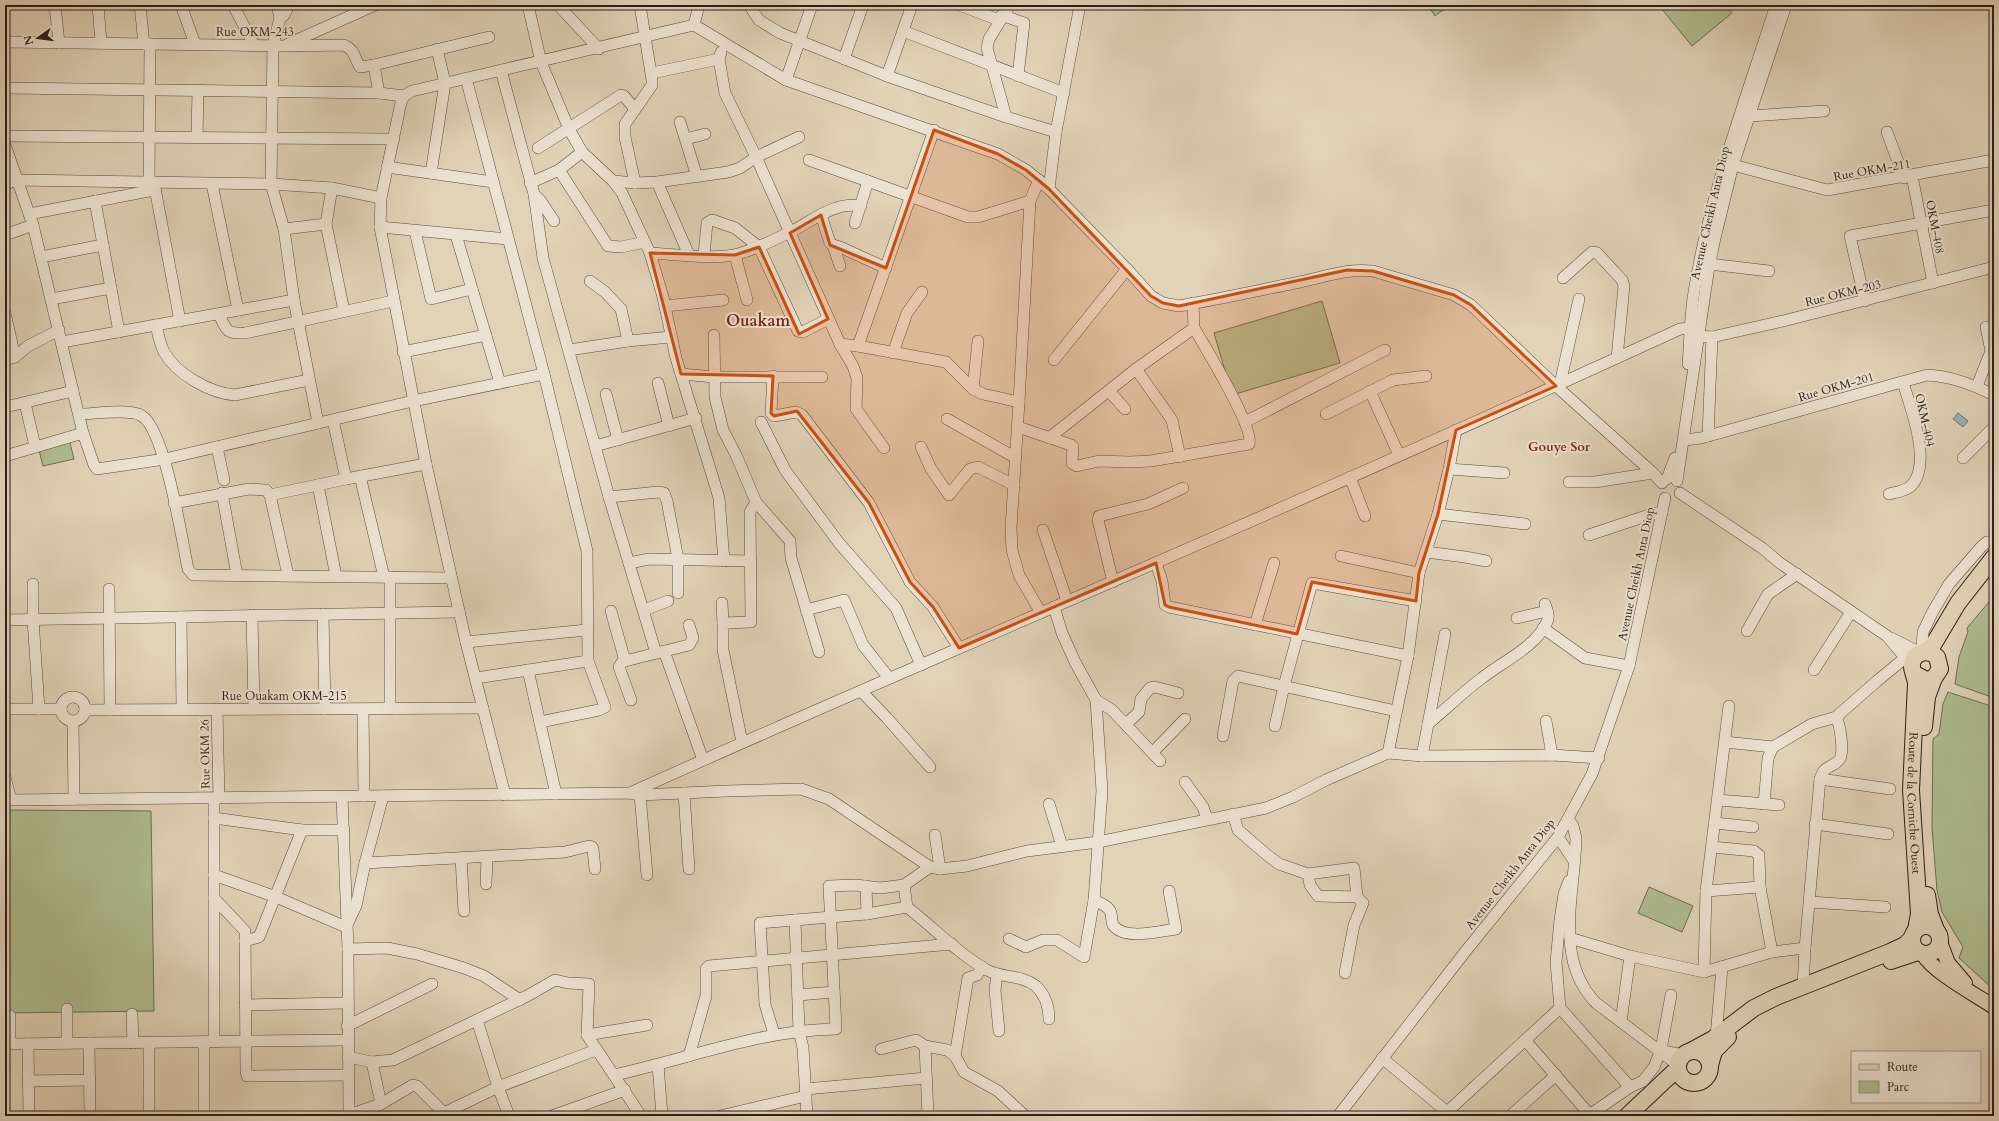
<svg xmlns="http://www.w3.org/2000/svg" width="1999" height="1121" font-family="Cardo,serif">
<rect width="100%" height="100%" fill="#e1d3b8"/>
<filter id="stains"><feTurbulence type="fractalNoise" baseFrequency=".005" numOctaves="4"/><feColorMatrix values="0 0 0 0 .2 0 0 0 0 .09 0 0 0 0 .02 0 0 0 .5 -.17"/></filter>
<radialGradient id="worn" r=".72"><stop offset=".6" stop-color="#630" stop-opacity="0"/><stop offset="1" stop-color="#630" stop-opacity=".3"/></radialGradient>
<g fill="#afbd92" stroke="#6c6e55">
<polygon points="1428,5 1450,5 1435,16"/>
<polygon points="1664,5 1725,5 1732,13 1692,46 1661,8"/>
<polygon points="1322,301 1340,363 1232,395 1214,333"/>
<polygon points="69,439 74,459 43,466 38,446"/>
<polygon points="1994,596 1994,698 1955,684 1959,657 1968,632 1967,628"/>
<polygon points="1948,692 1994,707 1994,990 1959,958 1963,947 1942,912 1937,890 1932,828 1933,739 1939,734 1943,704"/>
<polygon points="9,810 151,811 154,1011 5,1013 5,913"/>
<polygon points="1649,887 1693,906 1682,932 1638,913"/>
</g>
<polygon fill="#94b7b3" stroke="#6a7a75" points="1958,413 1968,421 1963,427 1953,419"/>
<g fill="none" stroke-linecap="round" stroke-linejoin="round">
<g stroke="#584b40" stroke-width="12">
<g id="minor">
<polyline points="55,5 59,43"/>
<polyline points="98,5 101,43"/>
<polyline points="140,5 144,44"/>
<polyline points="181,5 195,44"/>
<polyline points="233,5 254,45"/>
<polyline points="277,5 280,18 284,15 289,5"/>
<polyline points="528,5 541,62 569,129 582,152 613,181 622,193 650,253 663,297 676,358 719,498 724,561"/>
<polyline points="558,5 599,49"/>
<polyline points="749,5 759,20 780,33 887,76 1006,117 1056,132"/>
<polyline points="959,5 999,20"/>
<polyline points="1002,15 1024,23 1018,76"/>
<polyline points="280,18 273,45 271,184 284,229 294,300 318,423"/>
<polyline points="694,25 699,5"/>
<polyline points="903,31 1064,93"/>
<path d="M 5,42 L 284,46 L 344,45 C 355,50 354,57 360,67 L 374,65 L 489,37"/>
<polyline points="288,44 375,5"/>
<polyline points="719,59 725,93 756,157 840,344 853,366 857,378 856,409 884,448"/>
<polyline points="844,59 863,5"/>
<polyline points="374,65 379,93"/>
<polyline points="501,70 534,194 543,258 609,497 656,653"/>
<polyline points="652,73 719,59 721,52"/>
<polyline points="887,76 912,5"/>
<polyline points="466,78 544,374 587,551 588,661 605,707 599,710 540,722"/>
<polyline points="786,80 812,5"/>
<polyline points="5,88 379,93 404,96"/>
<polyline points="1750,116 1824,111"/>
<polyline points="1006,117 987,48 989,39 1010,5"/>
<polyline points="680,122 697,177"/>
<polyline points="1887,132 1904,178"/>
<polyline points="5,136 394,139"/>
<polyline points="197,137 198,90"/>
<polyline points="686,139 705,134"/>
<polyline points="5,145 33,225 83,433 94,465 97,469 165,459 413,401 544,374"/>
<polyline points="538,148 621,95 624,96 635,109"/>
<polyline points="809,160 968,217 978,217 1030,201"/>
<polyline points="1733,165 1827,190 1994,160"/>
<polyline points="387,167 493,182"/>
<polyline points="559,170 608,246 621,247 645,242"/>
<polyline points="431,173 445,83 437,49"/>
<polyline points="1912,176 1933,283"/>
<polyline points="1039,180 1030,201 1019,402 1011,528 1012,550 1019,575 1041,613"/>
<polyline points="613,181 635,183 657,182 728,172 740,168 756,157 799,137"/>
<polyline points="657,182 689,255"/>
<polyline points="149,183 150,44"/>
<polyline points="154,183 180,321"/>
<polyline points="530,183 559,170 582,152"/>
<polyline points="635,183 625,137 625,124 652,85 652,80 640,5"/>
<polyline points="5,184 17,180 271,184 332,188 381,198"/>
<polyline points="212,184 238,310"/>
<polyline points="332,188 326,224 344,311"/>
<polyline points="1049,189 1056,132 1080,5"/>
<polyline points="534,194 540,200 554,221"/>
<polyline points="95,201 119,332"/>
<polyline points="29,214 154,190"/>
<polyline points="821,215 830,243 833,245 840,266"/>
<polyline points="855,223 868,181"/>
<polyline points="380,227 508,239"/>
<polyline points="284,229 326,224"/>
<polyline points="415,231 431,299 472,289"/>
<polyline points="5,235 33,225"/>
<polyline points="456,235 500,383"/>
<polyline points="833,245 840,247 886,268"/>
<path d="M 650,253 C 673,254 717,260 738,254 C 756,249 772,241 788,233 C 812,222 833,201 861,206"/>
<polyline points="704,255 707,223 712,220 735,228 759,247 798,331 803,332 828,319"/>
<polyline points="735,255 747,300"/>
<polyline points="41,257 103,245"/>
<polyline points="1709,264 1769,271"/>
<polyline points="1563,278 1592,252 1597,253 1622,280 1624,286 1617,358"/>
<polyline points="590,281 605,292 621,309 628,341"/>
<polyline points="51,299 111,288"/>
<polyline points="1865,301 1850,236 1994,210"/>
<polyline points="665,306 723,300"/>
<polyline points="5,313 15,357"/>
<path d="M 219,314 C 226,330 226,334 245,333 L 393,301"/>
<path d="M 156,325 C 158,334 160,344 164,352 C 176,374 210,393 235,395 L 309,380"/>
<polyline points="714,335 715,397 723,430 736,455 756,502 790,541 791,558 819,652"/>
<polyline points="62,342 294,300"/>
<polyline points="840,344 858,346 946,362 973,389 983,394 1019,402"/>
<polyline points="858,346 934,130"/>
<polyline points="569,350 628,341 671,337"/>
<polyline points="403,352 486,335"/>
<polyline points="893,353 907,313 922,292"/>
<polyline points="5,360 15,357 28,346 59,330"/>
<polyline points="1054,360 1127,269"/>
<path d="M 1688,364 C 1690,340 1690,316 1694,292 C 1710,193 1746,99 1776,5"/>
<polyline points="1136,369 1172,420 1180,457"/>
<polyline points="681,374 714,377 822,377"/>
<polyline points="773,376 771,413 774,416 796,412 802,415 869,503 910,582 933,607 959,648"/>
<polyline points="658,383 669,426"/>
<polyline points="1560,384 1579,299"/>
<polyline points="1977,386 1991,351 1986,327"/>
<polyline points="973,389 978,341"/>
<polyline points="1109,391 1125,409"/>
<polyline points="1370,391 1399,455"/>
<polyline points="606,394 618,440"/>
<polyline points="25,403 35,446"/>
<polyline points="5,407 73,391"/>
<path d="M 79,414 C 94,414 131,408 142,416 C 165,430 182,540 188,569 L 193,575 L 451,578"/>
<polyline points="1326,414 1393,380 1426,376"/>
<polyline points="947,419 1016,458"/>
<polyline points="333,420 346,479"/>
<polyline points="761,422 785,470 839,543 896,608 921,665"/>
<polyline points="1245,422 1385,350"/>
<path d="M 1018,427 L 1071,445 L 1073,447 L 1072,463 L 1077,466 L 1099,461 L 1130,462 L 1151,461 L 1249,444 C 1255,429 1204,345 1194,328"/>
<polyline points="1708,436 1712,337"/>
<polyline points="1049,438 1136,369 1194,328 1193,303"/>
<path d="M 1684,440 L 1701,438 L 1927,375 C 1951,376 1973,385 1994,395"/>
<polyline points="595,446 696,418"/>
<polyline points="217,447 224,480"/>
<polyline points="921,447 931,469 949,495 970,469 978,467 1014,485"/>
<polyline points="5,456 83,433"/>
<polyline points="1963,458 1994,427"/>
<polyline points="1449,469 1504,473"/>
<polyline points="360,476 384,577"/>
<polyline points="1350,477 1365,516"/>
<polyline points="1667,479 1675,458"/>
<polyline points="1677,481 1708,273 1715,238 1733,165 1786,5"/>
<polyline points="1569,482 1595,482 1653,473"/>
<polyline points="318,485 336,576"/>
<polyline points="222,493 237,575"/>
<polyline points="1680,493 1762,548 1780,563 1887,636 1912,666"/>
<path d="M 1889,494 C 1896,492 1906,491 1911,486 C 1933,464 1910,407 1903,382"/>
<polyline points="270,495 346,479 426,464"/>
<polyline points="609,497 658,492 664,493 667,501 678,559 678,593"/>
<polyline points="174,503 249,489 266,490 270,495 288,575"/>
<polyline points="1438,514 1525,524"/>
<polyline points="1043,530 1067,601"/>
<polyline points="1589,535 1652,514 1662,512"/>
<polyline points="1426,552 1465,557 1486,561"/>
<polyline points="1341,556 1419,573"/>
<polyline points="629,563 649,559 751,561"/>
<polyline points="1156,563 1162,581 1165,605 1169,607 1408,656"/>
<polyline points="1113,582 1098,520 1099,516 1148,504 1183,488"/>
<polyline points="33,584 33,619 39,709"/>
<polyline points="109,589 110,710"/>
<polyline points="722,603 723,623"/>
<polyline points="1054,607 1062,633 1075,662 1096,700 1112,710 1160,761"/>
<polyline points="644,610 668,601"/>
<polyline points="806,610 844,600 863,645 889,678"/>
<polyline points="611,611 625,661"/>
<polyline points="323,614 325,709"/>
<polyline points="252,615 254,709"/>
<polyline points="181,617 182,709"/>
<polyline points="1517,618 1547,611"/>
<polyline points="5,620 459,612"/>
<polyline points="1255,625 1274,563"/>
<polyline points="1543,628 1585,658 1629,666"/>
<polyline points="1747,631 1768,594 1797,574"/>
<polyline points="1891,638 1921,653"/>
<polyline points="466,642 587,630"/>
<polyline points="664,651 703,760"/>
<polyline points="1922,652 1923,632 1932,613 1949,584 1982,546 1987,542 1994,543"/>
<polyline points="528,670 556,794"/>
<polyline points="1814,670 1851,612"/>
<polyline points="476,678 588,661"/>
<polyline points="861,691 887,718 930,767"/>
<circle cx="73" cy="709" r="12"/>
<polyline points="631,700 619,667 622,662 625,661 689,645 693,638 689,625"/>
<polyline points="5,709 61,709"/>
<polyline points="217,709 219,798"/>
<polyline points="363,709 364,796"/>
<polyline points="390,709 390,577"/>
<polyline points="85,710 483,708"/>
<polyline points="1546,721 1552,755"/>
<polyline points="73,722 74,799"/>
<polyline points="1126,724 1139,712 1141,699 1150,688 1155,687 1178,693"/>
<path d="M 1428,724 C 1446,709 1463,692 1482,678 C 1502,662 1536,647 1547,622 C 1550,616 1547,610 1545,604"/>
<polyline points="1275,726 1284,686 1312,583 1416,601"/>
<polyline points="1223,736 1233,681 1238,676 1396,711"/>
<polyline points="742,742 723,650 723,623 751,622 750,512 756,502"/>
<polyline points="1725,742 1773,747"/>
<polyline points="1153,752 1185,719"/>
<polyline points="1388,753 1408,656 1419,573 1438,514 1449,469 1456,430"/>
<polyline points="1422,756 1445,634"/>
<polyline points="5,777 11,800 630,793 640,795 727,791 801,789 829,799 930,867 940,869 967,866 1027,851 1098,842 1266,808 1293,797 1326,780 1388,753 1422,756 1552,755 1599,758"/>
<polyline points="1820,779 1890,789"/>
<polyline points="1185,782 1203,807 1207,819"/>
<path d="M 630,793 C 791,720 954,651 1116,580 C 1305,498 1493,415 1680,329 L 1690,328 L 1698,336 L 1712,337 L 1787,320 L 1994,267"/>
<polyline points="684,793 689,869"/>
<path d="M 505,795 L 466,642 L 426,464 L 380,227 L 381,198 L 401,102 L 404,96 L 412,91 L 694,25 L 786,80 L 998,154 L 1026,170 L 1049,189 L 1127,269 L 1151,296 L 1163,303 L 1179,306 C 1219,299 1260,290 1300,282 C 1325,277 1347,268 1373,271 L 1454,295 L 1471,305 L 1556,386 L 1653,473 L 1662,483"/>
<polyline points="640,795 647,875"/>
<polyline points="342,797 348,949 349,1116"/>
<polyline points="214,799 214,1042"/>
<polyline points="1718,800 1779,805"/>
<polyline points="1049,804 1062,846"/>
<polyline points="1764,804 1768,758 1773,747 1812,724 1836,717 1877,681 1905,658"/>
<polyline points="1233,814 1238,830 1267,855 1279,864 1308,874 1310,885 1318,896 1357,897 1363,903 1354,925 1345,973"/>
<polyline points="214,818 302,830 344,830"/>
<path d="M 1568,819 L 1573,826 L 1576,838 C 1575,893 1553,959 1596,1003 L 1678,1065"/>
<polyline points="1715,823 1753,827"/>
<polyline points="1815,824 1888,834"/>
<polyline points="935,835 940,869"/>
<polyline points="1558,837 1574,861"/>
<polyline points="1712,847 1754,851 1759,855 1760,887 1772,952"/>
<polyline points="461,858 464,911"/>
<polyline points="365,863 565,852 589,846 592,847 593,849 595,869"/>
<polyline points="1308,874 1354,868 1357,897"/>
<polyline points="214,875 276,897 346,927 356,906 365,863 383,796"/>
<polyline points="1569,881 1564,894 1560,920 1556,962 1560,1008 1630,1087"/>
<polyline points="486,884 487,857"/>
<path d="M 904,885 L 907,907 C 933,927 957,953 987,970 C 1002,978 1022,975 1036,986 C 1045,995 1049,1007 1049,1019"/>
<polyline points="866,886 867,914"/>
<polyline points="1706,891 1760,887"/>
<polyline points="214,898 245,931 246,1071 247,1076 348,1075"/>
<path d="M 1094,900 C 1100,903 1109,906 1111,913 C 1112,917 1111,920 1113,925 C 1124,941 1161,931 1176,929 L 1169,891"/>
<polyline points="1810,902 1885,907"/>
<polyline points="795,920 799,1030 803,1048 807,1116"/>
<polyline points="1570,938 1630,956 1704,972 1772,952 1805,948"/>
<polyline points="1009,939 1026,947 1043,940 1057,940 1084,957 1094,900 1102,791 1096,700"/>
<polyline points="245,941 259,937 302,830"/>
<polyline points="348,949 387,948 417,954 464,968 484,976 520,1000"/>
<polyline points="1704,972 1706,891 1729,706"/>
<polyline points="997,974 995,990 999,1031"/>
<path d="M 1803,986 L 1805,948 L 1820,779 C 1825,764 1831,769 1839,760 C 1845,755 1840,724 1836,717"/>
<polyline points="798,995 834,992"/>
<polyline points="245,1005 347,1003"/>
<polyline points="132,1014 133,1043"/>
<polyline points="10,1016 10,1044 347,1040"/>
<polyline points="477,1020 498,1087 509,1116"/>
<polyline points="1621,1022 1630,956"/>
<polyline points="347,1026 432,984"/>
<polyline points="774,1034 765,1004 760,923 867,914 907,907"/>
<polyline points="587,1035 647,1025"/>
<polyline points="1716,1037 1722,967"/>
<polyline points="1525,1040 1590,1115"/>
<polyline points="149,1042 149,1116"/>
<polyline points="204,1042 204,1116"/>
<polyline points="67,1043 67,1009"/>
<polyline points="89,1043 90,1116"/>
<polyline points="28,1044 29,1116"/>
<polyline points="925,1046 928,1116"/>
<polyline points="881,1049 916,1040 925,1046 947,1050 955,1056 964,1072 998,1091 1025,1116"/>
<polyline points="1663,1051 1683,1055"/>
<polyline points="689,1056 706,996 706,969 709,966 952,944"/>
<polyline points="955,1056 968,978 977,975 982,967"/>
<polyline points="348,1057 372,1062 393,1060 527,996 555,980 568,983 589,984 587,1035 641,1116"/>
<polyline points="1382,1058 1452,1116"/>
<polyline points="372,1062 381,1104"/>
<polyline points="658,1065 662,1116"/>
<path d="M 614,1075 C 688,1059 760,1030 836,1029 L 829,886 L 856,885 L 880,888 L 904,885 L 930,867"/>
<polyline points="28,1081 90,1080"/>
<polyline points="806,1089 926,1078"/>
<polyline points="1447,1112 1560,1008"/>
<polyline points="444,1113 498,1087 596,1050"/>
<polyline points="349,1115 381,1104 413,1085 417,1086 447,1116"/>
<polyline points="552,1116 625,1090"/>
<polyline points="720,1116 806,1096"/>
<polyline points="1338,1116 1465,952 1558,837 1592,774 1629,666 1665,498"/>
<polyline points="1510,1116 1556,1075"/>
<polyline points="1588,1116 1630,1087 1643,1081 1654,1067 1661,1050 1671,995"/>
</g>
</g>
<g stroke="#2a1e18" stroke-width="16">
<g id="major">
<polyline points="1940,942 1948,963 1965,983"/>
<path d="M 1923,954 C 1933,972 1976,995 1994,1007"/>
</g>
</g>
<g stroke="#2a1e18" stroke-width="18">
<g id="highway">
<polyline points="1925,652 1933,645 1958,603 1994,557"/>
<path id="s1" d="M 1915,674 L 1926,680 L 1934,678 L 1940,669 L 1937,657 C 1929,649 1914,651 1912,664 C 1911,670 1915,676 1916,683 L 1911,790 L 1919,914 L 1916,930"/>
<polyline points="1924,727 1927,697 1934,678"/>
<polyline points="1927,895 1930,914 1936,930"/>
<circle cx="1926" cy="940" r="14"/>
<polyline points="1891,961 1918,952"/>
<polyline points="1691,1051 1713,1039 1754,1008 1776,997 1890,952 1905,945 1912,938"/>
<circle cx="1694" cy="1067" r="16"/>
<polyline points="1710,1065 1714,1051 1728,1037"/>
<polyline points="1627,1116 1678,1068"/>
</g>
</g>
<use href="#minor" stroke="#ece2d1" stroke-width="11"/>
<use href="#major" stroke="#e1d3b8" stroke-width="14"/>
<use href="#highway" stroke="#e1d3b8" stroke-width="16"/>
</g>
<path fill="#cc500e" fill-opacity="0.2" stroke="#cc500e" stroke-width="3" stroke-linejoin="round" d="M 934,130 L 998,154 L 1026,170 L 1049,189 L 1151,296 L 1163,303 L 1179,306 L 1347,270 L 1373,271 L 1454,295 L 1471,305 L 1556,386 L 1456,430 L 1438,514 L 1419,573 L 1416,601 L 1312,582 L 1297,634 L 1169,607 L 1165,605 L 1156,563 L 959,648 L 933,607 L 910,582 L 869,503 L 797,411 L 774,416 L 771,413 L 773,376 L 681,374 L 650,253 L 735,255 L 759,247 L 799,334 L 828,319 L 790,233 L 821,215 L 830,245 L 886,268 Z"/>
<g text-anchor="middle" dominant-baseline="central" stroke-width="4" stroke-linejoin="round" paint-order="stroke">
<g font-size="12" fill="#2a1e18" stroke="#ece2d1">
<text x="255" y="32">Rue OKM-243</text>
<text transform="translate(1872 170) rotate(-10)">Rue OKM-211</text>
<text transform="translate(1710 213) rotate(-77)">Avenue Cheikh Anta Diop</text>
<text transform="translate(1935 227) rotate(79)">OKM-408</text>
<text transform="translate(1843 293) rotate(-14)">Rue OKM-203</text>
<text transform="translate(1836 387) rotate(-16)">Rue OKM-201</text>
<text transform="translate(1925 420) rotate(77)">OKM-404</text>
<text transform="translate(1636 574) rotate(-78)">Avenue Cheikh Anta Diop</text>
<text x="284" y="696">Rue Ouakam OKM-215</text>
<text transform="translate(205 754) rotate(-91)">Rue OKM 26</text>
<text stroke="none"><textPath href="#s1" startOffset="216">Route de la Corniche Ouest</textPath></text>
<text transform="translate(1510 874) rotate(-52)">Avenue Cheikh Anta Diop</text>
</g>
<g font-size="13" font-weight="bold" fill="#7a1f14" stroke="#ece2d1">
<text x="1559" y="447">Gouye Sor</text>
</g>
<g font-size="16" font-weight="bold" fill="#7a1f14" stroke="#ece2d1">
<text x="758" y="321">Ouakam</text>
</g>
</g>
<rect width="1999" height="1121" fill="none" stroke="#e1d3b8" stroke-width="20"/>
<rect x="6" y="6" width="1987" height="1109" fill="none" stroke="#2a1e18" stroke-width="2"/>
<rect x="10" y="10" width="1979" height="1101" fill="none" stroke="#2a1e18"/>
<rect x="1851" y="1051" width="130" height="52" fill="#ece2d1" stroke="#9e9487"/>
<rect x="1859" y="1064" width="20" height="6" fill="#e1d3b8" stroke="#9e9487"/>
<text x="1887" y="1071" font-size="12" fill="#2a1e18">Route</text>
<rect x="1859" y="1081" width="20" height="12" fill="#afbd92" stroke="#9e9487"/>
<text x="1887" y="1091" font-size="12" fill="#2a1e18">Parc</text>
<g transform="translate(38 38) rotate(256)" stroke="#ece2d1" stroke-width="3" paint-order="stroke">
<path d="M0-3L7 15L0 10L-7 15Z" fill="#2a1e18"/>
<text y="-6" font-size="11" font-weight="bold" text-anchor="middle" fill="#2a1e18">N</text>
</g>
<rect width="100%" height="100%" filter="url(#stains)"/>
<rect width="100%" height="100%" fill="url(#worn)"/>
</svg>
